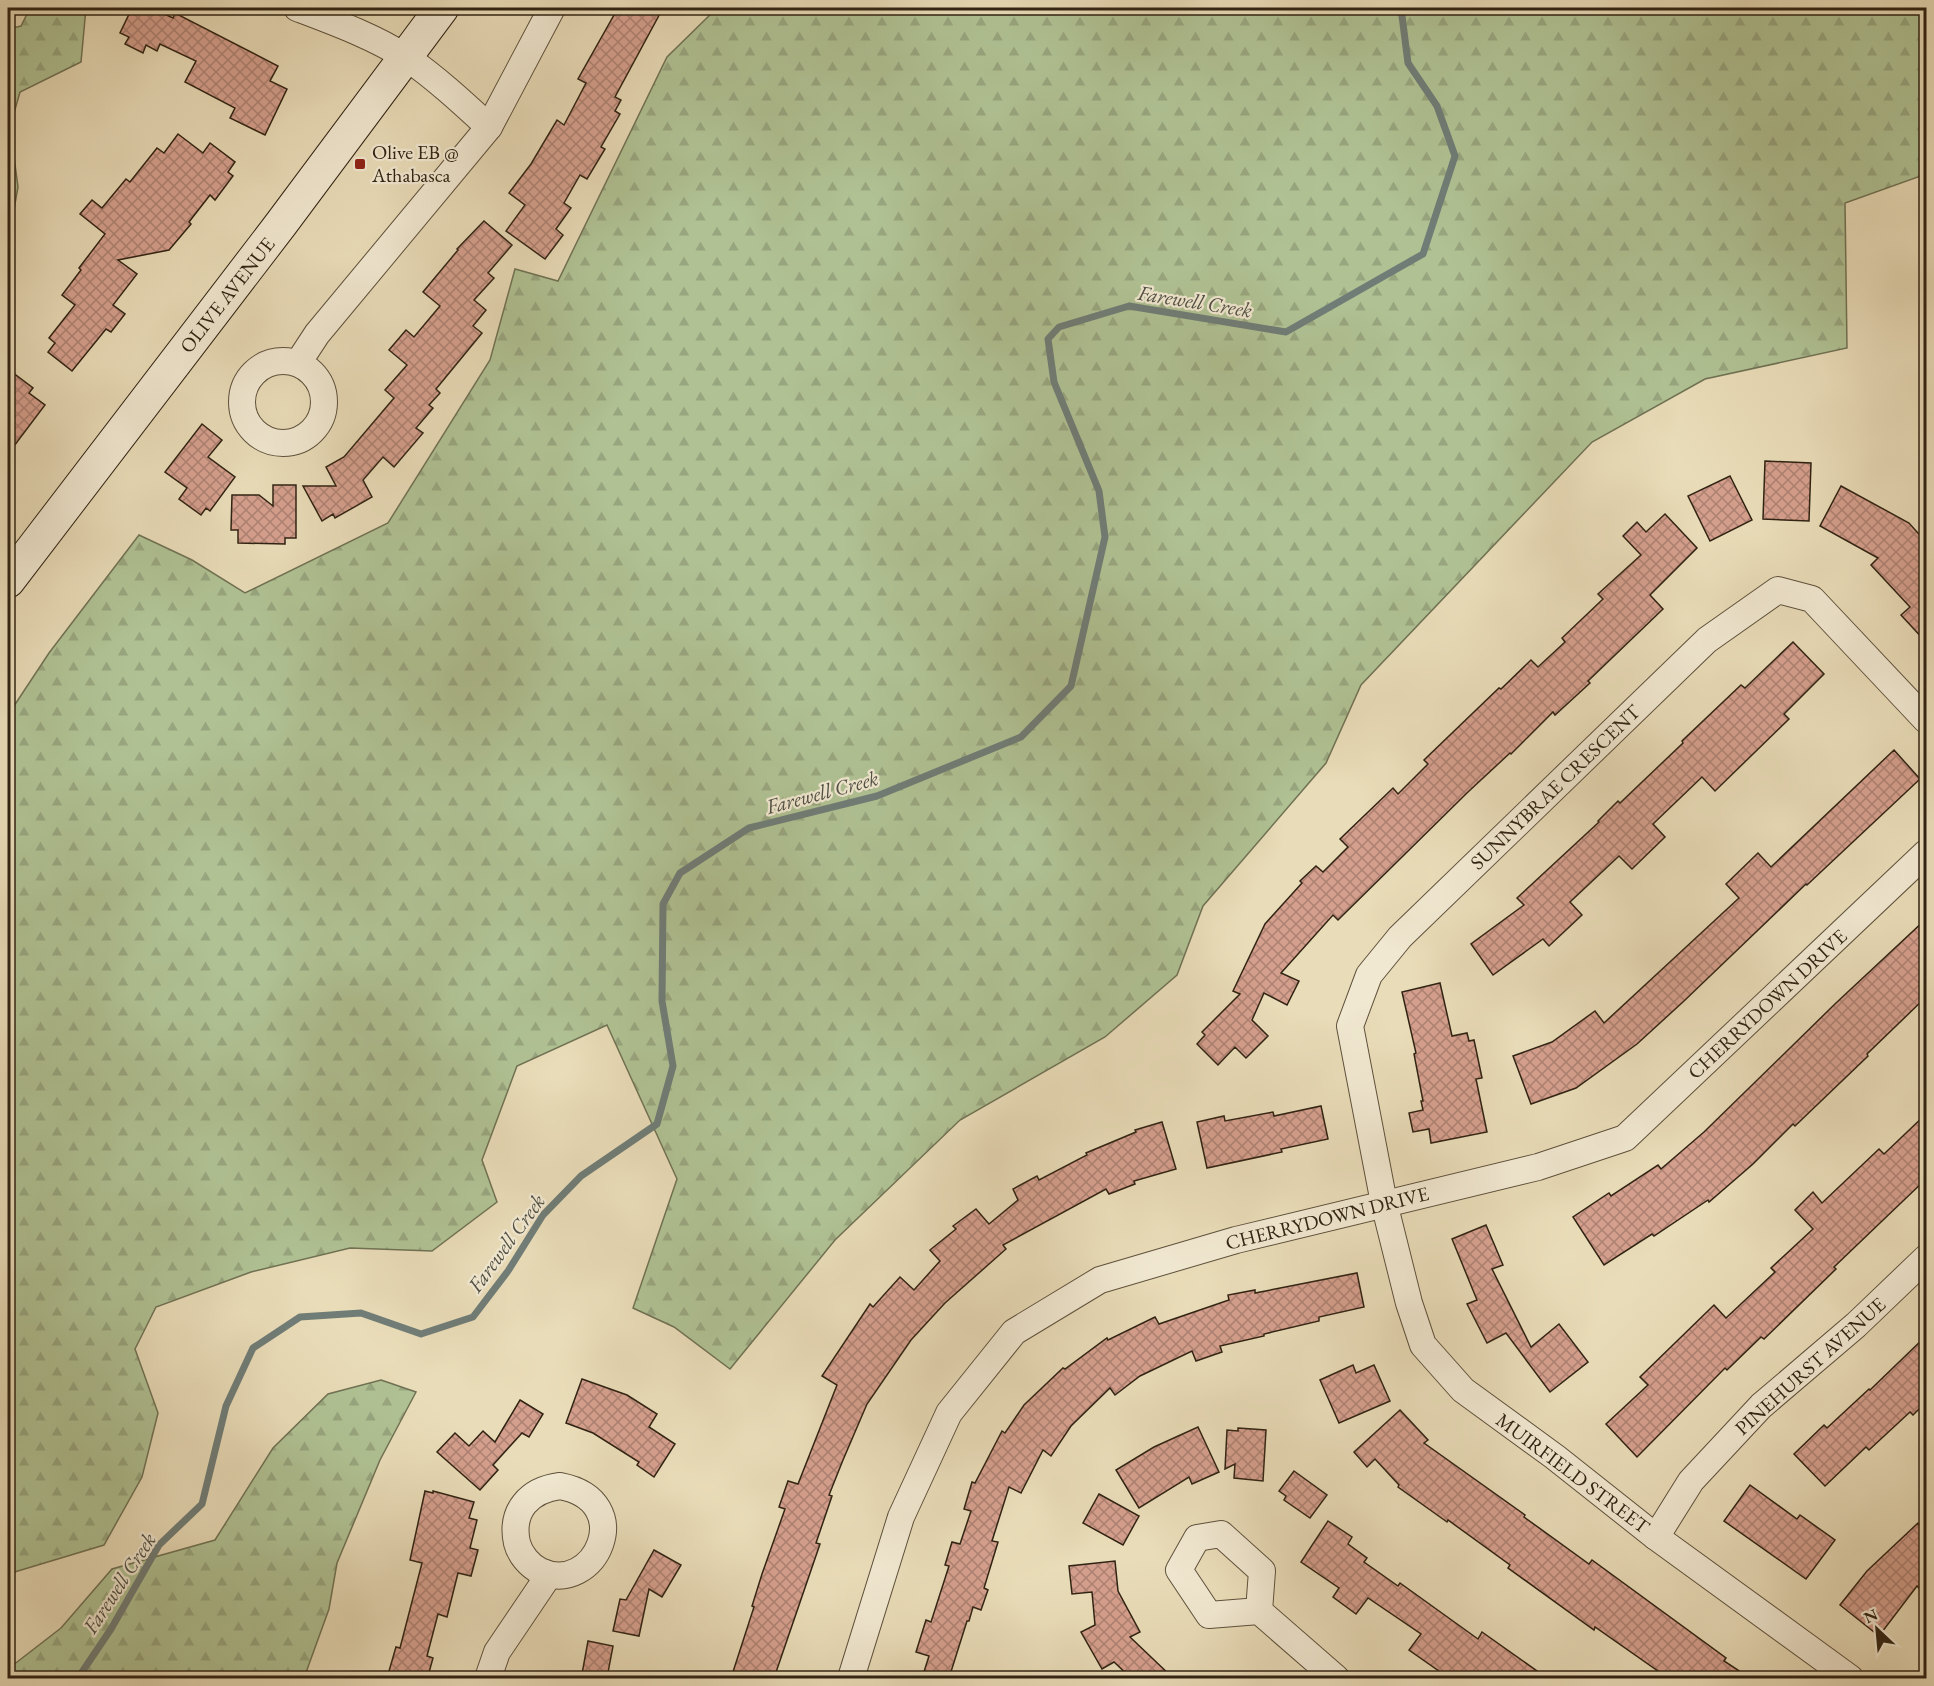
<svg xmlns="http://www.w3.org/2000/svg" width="1934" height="1686" font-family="'EB Garamond',serif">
<defs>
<pattern id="forest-firs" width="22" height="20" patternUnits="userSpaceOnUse" patternTransform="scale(1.5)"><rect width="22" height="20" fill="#b0c294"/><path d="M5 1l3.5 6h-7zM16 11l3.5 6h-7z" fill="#98a67f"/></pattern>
<pattern id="building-cross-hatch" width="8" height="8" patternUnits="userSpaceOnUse" patternTransform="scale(1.5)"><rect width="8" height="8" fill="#d59f8d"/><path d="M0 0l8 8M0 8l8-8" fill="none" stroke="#ad8172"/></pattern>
</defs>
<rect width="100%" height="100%" fill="#e9dcb8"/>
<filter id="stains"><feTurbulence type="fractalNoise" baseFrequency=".00333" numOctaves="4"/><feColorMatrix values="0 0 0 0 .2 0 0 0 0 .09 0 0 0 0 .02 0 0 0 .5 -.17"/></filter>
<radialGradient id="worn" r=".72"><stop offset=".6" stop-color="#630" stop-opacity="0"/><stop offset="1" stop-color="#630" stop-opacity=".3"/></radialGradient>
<g fill="url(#forest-firs)" stroke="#707254" stroke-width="1.5">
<polygon points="30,8 86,8 81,62 20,92 10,127 18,187 8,243 8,29 21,26"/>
<polygon points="717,8 1926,8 1926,165 1918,177 1845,203 1847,348 1705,379 1592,442 1361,685 1326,763 1203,906 1177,975 1105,1037 960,1120 835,1240 730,1369 674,1327 633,1308 677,1179 607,1025 517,1066 482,1160 497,1202 432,1251 350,1248 251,1272 156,1307 135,1349 158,1413 142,1477 104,1545 8,1574 8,715 49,653 139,535 192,560 245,593 388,523 490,360 515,269 558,281 667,57"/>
<polygon points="381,1380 416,1392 380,1460 337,1563 329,1609 304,1678 8,1678 8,1669 61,1628 112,1569 215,1540 273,1448 328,1394"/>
</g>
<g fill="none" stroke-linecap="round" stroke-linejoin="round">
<polyline stroke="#707d77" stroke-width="7" points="78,1678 111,1629 159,1545 202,1504 226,1406 253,1348 300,1317 361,1313 421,1334 473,1317 508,1271 543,1215 581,1176 657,1124 673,1066 662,1001 663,904 680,873 749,828 877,796 1021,737 1071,686 1105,537 1099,491 1054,382 1048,339 1059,327 1129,306 1286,332 1423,254 1455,156 1437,106 1408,63 1401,8"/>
</g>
<g fill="url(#building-cross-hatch)" stroke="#302313" stroke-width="1.5">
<polygon points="132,8 151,8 173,18 175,13 278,66 270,81 287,89 265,135 230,118 235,108 185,82 196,61 160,44 157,51 146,45 143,53 125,44 129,37 120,33"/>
<polygon points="618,8 663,8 615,97 621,100 615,111 620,114 601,147 605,149 587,179 580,175 564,203 571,208 556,229 563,235 545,259 506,231 525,205 509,193 531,164 557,120 564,125 586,83 578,79"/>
<polygon points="178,134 203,153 210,143 235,162 228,172 233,176 215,200 210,195 189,222 191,224 169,250 118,260 137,274 113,305 125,314 111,332 106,329 72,371 48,352 55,343 49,338 75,305 62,295 81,270 79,268 105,234 80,214 92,200 102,208 126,179 130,182 157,148 164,153"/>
<polygon points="484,221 512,245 488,273 494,278 474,300 486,310 473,326 482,333 436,389 440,393 429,405 433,408 416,428 423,433 394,467 383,457 363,480 372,497 335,518 333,514 322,521 303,486 336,486 326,467 344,457 394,398 385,390 407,365 389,350 406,330 414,337 440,306 423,292 458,250 457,249"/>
<polygon points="8,369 33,388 29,393 45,405 8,454"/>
<polygon points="202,424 222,440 208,457 235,477 210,511 206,508 201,515 179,499 187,488 165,472"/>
<polygon points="1765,461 1811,463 1809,521 1763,519"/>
<polygon points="1730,476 1752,520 1710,541 1688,496"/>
<polygon points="273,485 296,485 296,538 285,538 285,544 238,543 238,530 231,530 232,495 259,495 273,506"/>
<polygon points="1841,486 1909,523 1926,542 1926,642 1901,615 1910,607 1871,565 1878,558 1820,526"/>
<polygon points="1665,514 1697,548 1650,595 1663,609 1588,681 1590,683 1555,715 1553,712 1511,754 1510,753 1468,792 1338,920 1333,915 1281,973 1299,981 1287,1005 1264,993 1252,1020 1268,1036 1246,1058 1235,1047 1218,1065 1197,1044 1205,1035 1202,1032 1240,994 1233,991 1265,924 1302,883 1300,881 1316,866 1323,872 1348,847 1340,839 1393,788 1398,794 1428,764 1424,760 1499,688 1501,689 1531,660 1538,667 1565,642 1562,638 1603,599 1598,594 1641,555 1623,536 1637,522 1646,532"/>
<polygon points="1793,642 1824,674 1784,714 1789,719 1715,791 1702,777 1653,824 1665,837 1632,869 1619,856 1570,902 1582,915 1549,946 1543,939 1493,975 1471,944 1524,905 1517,898 1599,822 1598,821 1618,801 1620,803 1683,743 1682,741 1741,685 1745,688"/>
<polygon points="1894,750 1920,779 1807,885 1806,884 1684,1001 1637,1044 1576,1088 1531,1104 1513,1056 1552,1042 1595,1011 1604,1023 1739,898 1726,884 1758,853 1771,867"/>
<polygon points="1926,919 1926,997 1867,1054 1868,1056 1795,1126 1793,1124 1753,1164 1709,1202 1708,1200 1654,1236 1652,1234 1604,1265 1573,1217 1609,1193 1611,1196 1658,1165 1661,1169 1704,1132 1836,1003"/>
<polygon points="1440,983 1452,1036 1467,1033 1469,1041 1474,1040 1482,1078 1476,1079 1487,1132 1431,1143 1429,1129 1413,1132 1409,1113 1423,1110 1421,1101 1423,1101 1414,1054 1416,1053 1402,992"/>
<polygon points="1321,1106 1328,1139 1281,1149 1282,1152 1207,1168 1197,1122 1224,1116 1225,1121 1273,1112 1274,1116"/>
<polygon points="1926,1114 1926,1179 1834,1267 1836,1269 1764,1339 1761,1337 1727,1370 1725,1368 1637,1457 1606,1424 1648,1385 1640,1377 1714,1305 1726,1318 1775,1272 1771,1268 1813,1229 1795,1210 1813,1192 1822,1203 1879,1149 1884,1154"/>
<polygon points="1162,1122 1176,1169 1134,1181 1135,1184 1109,1194 1106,1189 1003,1245 1006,1249 945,1303 911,1340 867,1404 843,1460 829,1495 832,1496 816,1543 820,1544 774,1678 731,1678 754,1607 752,1606 762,1574 785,1509 779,1507 788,1481 798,1484 837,1385 822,1376 870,1304 873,1307 900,1277 914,1290 940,1261 930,1250 956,1229 953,1226 976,1209 989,1224 1018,1200 1013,1189 1037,1176 1039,1180 1087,1155 1086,1153 1136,1132 1135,1130"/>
<polygon points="1486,1225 1503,1265 1492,1269 1531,1347 1559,1324 1588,1362 1550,1392 1506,1333 1487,1343 1467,1304 1477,1300 1452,1239"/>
<polygon points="1357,1273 1364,1307 1319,1317 1319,1321 1264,1334 1264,1336 1220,1346 1222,1352 1196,1361 1192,1351 1140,1376 1115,1395 1110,1388 1071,1426 1051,1456 1043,1450 1021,1493 1009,1487 992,1541 998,1542 984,1588 988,1590 981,1610 973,1607 969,1621 967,1621 949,1678 922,1678 929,1656 916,1652 926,1620 931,1622 949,1566 945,1565 952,1542 960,1544 971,1511 964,1509 972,1482 975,1483 1002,1431 1005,1433 1024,1405 1063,1368 1065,1369 1107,1338 1108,1340 1155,1317 1159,1324 1229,1300 1228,1295 1255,1290 1255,1293"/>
<polygon points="1926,1336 1926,1402 1913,1415 1910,1412 1869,1450 1866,1447 1825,1486 1794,1454 1824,1425 1827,1428 1869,1389 1870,1390"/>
<polygon points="1353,1365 1356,1373 1374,1365 1390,1401 1339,1423 1320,1380"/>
<polygon points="582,1379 627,1395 657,1414 649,1427 675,1444 654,1477 637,1465 639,1462 593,1433 566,1423"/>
<polygon points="520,1400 543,1414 529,1437 522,1433 493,1465 498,1470 480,1490 437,1452 455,1433 469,1446 483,1431 495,1442"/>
<polygon points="1400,1410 1428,1440 1424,1443 1525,1515 1524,1517 1589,1564 1592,1560 1726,1658 1724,1661 1750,1678 1668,1678 1595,1627 1594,1630 1508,1568 1510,1565 1448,1520 1447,1522 1398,1487 1399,1485 1375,1459 1367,1467 1354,1452"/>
<polygon points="1198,1427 1219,1472 1192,1484 1189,1477 1139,1508 1116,1470 1154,1447"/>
<polygon points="1238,1428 1266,1430 1263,1481 1234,1478 1235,1464 1225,1469 1227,1430 1238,1431"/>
<polygon points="1294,1471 1327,1495 1310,1518 1284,1500 1286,1496 1279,1491"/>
<polygon points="1750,1485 1797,1519 1800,1515 1835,1540 1806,1579 1724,1521"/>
<polygon points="425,1491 433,1493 433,1491 474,1502 469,1518 477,1520 470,1548 478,1550 471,1576 458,1573 447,1617 438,1614 427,1656 433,1658 428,1676 419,1674 417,1678 387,1678 396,1647 400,1648 422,1563 410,1560"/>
<polygon points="1099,1494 1139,1516 1123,1545 1083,1523"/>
<polygon points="1328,1521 1352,1537 1348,1544 1367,1558 1364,1562 1398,1586 1400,1583 1478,1639 1482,1632 1547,1678 1449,1678 1409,1650 1421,1634 1368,1598 1356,1614 1333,1597 1339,1588 1301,1562"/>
<polygon points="1918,1523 1926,1532 1926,1596 1917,1586 1879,1636 1840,1605 1867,1571"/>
<polygon points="654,1550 681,1565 662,1597 649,1589 639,1636 613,1631 620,1599 626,1600"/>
<polygon points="1115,1561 1118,1591 1140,1632 1130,1637 1173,1678 1131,1678 1114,1662 1102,1669 1081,1632 1095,1625 1092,1592 1072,1594 1069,1566"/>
<polygon points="588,1641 613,1646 607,1678 582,1674"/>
</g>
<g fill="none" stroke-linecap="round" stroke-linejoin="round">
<g stroke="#5e513c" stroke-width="28">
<g id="street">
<path d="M 297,8 C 334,22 375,37 407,58 C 436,78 463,103 489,127"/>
<circle cx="283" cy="402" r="41"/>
<polyline points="298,363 317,334 489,127 552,8"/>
<path d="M 560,1486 C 639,1501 595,1597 540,1571 C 530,1566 520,1555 517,1543 C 510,1511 529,1490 560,1486 Z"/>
<polyline points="1656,1537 1691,1481 1761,1406 1856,1325 1926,1258"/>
<polyline points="1259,1611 1262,1571 1221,1534 1197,1538 1179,1570 1209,1615 1259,1611 1336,1678"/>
<polyline points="488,1678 497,1652 549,1575"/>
<polyline points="851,1678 901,1517 949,1413 1014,1332 1100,1280 1236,1240 1538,1167 1625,1138 1926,853"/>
<polyline points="1850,1678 1656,1537 1555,1457 1463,1390 1423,1345 1409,1303 1384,1203 1350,1026 1369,975 1400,937 1707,640 1778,590 1812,599 1926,720"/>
</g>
</g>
<g stroke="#302313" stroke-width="35">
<polyline id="secondary" points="8,581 281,224 442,8"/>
</g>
<use href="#street" stroke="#f1e8d1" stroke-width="26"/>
<use href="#secondary" stroke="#f1e8d1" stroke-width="33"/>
</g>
<rect fill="#8f2418" stroke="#f1e8d1" stroke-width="2" x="354" y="158" width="12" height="12" rx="3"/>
<g text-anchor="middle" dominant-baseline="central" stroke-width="4.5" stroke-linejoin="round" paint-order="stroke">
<g font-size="20" fill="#302313" stroke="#f1e8d1" text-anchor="start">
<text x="372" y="152">Olive EB @<tspan x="372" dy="23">Athabasca</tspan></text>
</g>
<g font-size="20" fill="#302313" stroke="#f1e8d1">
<text transform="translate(227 295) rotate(-52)">OLIVE AVENUE</text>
<text transform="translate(1555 787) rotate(-44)">SUNNYBRAE CRESCENT</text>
<text transform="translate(1767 1004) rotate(-43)">CHERRYDOWN DRIVE</text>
<text transform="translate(1327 1218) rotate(-14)">CHERRYDOWN DRIVE</text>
<text transform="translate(1810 1366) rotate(-42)">PINEHURST AVENUE</text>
<text transform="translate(1573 1473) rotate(37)">MUIRFIELD STREET</text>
</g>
<g font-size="21" font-style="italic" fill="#505045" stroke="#f1e8d1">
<text transform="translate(1195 301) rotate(9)">Farewell Creek</text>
<text transform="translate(822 792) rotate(-15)">Farewell Creek</text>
<text transform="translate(506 1243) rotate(-54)">Farewell Creek</text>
<text transform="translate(119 1583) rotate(-57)">Farewell Creek</text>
</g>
</g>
<rect width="1934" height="1686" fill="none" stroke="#e9dcb8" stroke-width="30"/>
<rect x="9" y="9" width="1916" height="1668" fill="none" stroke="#302313" stroke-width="3"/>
<rect x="15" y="15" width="1904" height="1656" fill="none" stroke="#302313" stroke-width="1.5"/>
<g transform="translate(1877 1629) rotate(334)" stroke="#f1e8d1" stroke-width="4.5" paint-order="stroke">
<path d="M0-4.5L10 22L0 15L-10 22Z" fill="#302313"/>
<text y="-9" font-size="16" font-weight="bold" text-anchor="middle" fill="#302313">N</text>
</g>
<rect width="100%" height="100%" filter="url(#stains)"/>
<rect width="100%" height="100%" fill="url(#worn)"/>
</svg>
